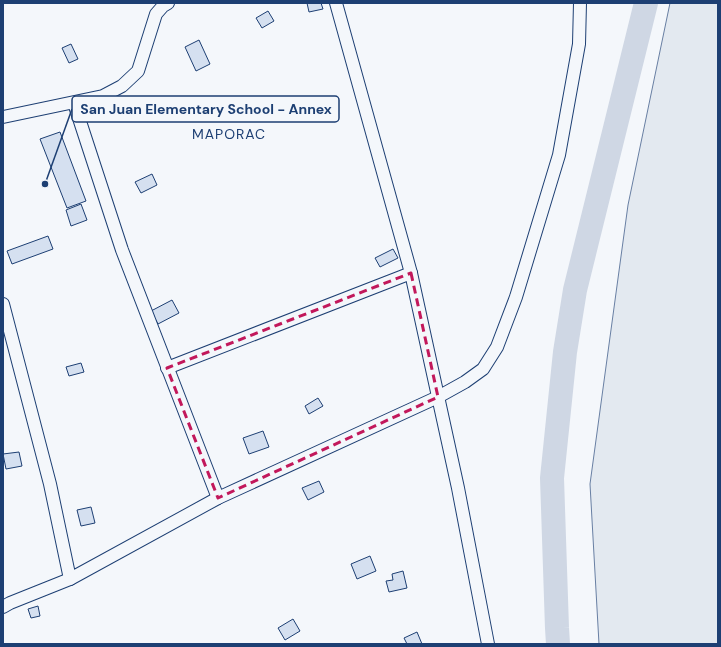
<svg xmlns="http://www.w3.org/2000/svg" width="721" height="647" font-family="'DM Sans',sans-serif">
<rect width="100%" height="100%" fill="#f4f7fb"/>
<polygon fill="#e3e9f0" stroke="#687fa3" points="670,3 718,3 718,644 599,644 590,484 628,205"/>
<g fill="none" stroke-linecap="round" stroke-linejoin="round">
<polyline stroke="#cfd7e4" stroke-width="24" points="558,644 557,628 552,478 565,352 575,290 646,3"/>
</g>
<g fill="#d5e0f0" stroke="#1d3f73">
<polygon points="307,3 321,3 323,9 309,12"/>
<polygon points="268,11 274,21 262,28 256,18"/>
<polygon points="199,40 210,64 196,71 185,47"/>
<polygon points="71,44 78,59 69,63 62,48"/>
<polygon points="60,132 86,201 67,208 40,139"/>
<polygon points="152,174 157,185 141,193 135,182"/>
<polygon points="81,204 87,220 71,226 66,210"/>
<polygon points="48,236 53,249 12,264 7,251"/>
<polygon points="393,249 398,258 380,267 375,258"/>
<polygon points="172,300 179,313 158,324 151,311"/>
<polygon points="81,363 84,372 69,376 66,367"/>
<polygon points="318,398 323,406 309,414 305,406"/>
<polygon points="263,431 269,447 249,454 243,438"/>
<polygon points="19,452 22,466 6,469 3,454"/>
<polygon points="319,481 324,492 308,500 302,488"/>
<polygon points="91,507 95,523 81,526 77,510"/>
<polygon points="370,556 376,571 357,579 351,564"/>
<polygon points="403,571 407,588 389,592 386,581 393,580 392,574"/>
<polygon points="38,606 40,616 31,618 28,609"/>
<polygon points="293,619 300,631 285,640 278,628"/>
<polygon points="417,632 422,644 407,644 404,638"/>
</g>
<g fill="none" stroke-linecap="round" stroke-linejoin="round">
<g stroke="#1d3f73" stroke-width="14">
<g id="minor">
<polyline points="336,3 411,273 458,488 488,644"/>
<polyline points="74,103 122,250 218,498"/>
<polyline points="3,117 103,96 122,86 138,71 156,14 163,6 168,3"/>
<polyline points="3,304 50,484 70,579 218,498 438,397 465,382 483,369 497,347 516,297 559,155 579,44 580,3"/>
<polyline points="167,368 411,273"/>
<polyline points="3,607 10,603 70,579"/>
</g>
</g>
<use href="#minor" stroke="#f4f7fb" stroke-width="12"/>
</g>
<path fill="none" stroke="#c2185b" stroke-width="3" stroke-dasharray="8 5" stroke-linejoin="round" d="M 411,273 L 438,397 L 218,498 L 167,368 Z"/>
<g text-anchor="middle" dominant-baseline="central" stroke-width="3" stroke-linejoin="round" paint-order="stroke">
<g font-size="14" letter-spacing="1" fill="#1d3f73" stroke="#f4f7fb">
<text x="229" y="134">MAPORAC</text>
</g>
</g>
<path fill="none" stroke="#1d3f73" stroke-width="1.5" d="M45 184L72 109"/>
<circle fill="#1d3f73" stroke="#f4f7fb" stroke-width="1.5" cx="45" cy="184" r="4"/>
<rect fill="#f4f7fb" stroke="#1d3f73" stroke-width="1.5" x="72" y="96" width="267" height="26" rx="4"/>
<g font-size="14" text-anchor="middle" font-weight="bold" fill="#1d3f73">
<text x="206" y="114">San Juan Elementary School - Annex</text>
</g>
<rect width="721" height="647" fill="none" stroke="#1d3f73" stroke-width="8"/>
</svg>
